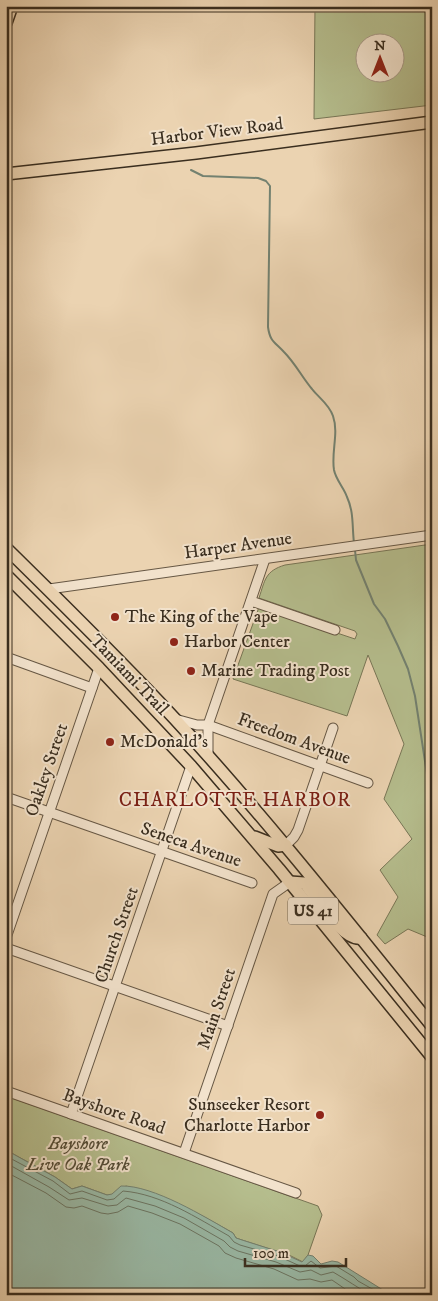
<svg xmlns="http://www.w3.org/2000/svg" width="438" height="1301" font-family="'IM FELL DW Pica',serif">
<rect width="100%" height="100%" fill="#ebd3b1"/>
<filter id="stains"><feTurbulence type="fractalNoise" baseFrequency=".004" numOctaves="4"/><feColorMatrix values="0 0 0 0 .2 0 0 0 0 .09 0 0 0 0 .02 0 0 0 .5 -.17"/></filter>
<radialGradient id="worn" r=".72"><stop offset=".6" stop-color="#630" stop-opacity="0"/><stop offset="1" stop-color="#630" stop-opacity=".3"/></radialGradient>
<g fill="#b5bd8d" stroke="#787656" fill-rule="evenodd">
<path d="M 315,6 L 432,6 L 432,105 L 314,119 ZM 366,42 L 396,42 L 396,72 L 366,72 Z"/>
<path d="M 432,544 L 432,939 L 408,929 L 385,944 L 377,935 L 398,897 L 380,870 L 412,839 L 384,799 L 404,744 L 368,655 L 347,716 L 233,679 L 259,607 L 355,639 L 357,634 L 355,631 L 259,598 C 265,580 265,571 285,565 Z"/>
<path d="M 6,1096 L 318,1206 L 322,1215 L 308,1255 L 303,1262 L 291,1256 L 242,1240 L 236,1238 L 233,1233 C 198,1213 166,1196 126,1186 L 112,1195 L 107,1195 L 82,1186 L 72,1189 L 55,1177 L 6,1150 Z"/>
</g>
<path fill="#99b9a6" stroke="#738170" d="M 6,1150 L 55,1177 L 72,1189 L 82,1186 L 107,1195 L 112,1194 L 121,1186 C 153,1185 205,1217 233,1233 L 236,1238 L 242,1240 L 280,1252 L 302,1262 L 308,1255 L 313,1256 L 321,1264 L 332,1261 L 338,1262 L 391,1295 L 6,1295 Z"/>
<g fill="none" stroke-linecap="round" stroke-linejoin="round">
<g stroke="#6a7462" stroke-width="1">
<path d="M 6,1156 L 53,1181 L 70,1194 L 82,1191 L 107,1200 L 114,1199 L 123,1191 C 161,1194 197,1218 229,1236 L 234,1242 L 240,1245 L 278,1256 L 300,1266 L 305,1266 L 311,1261 L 320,1268 L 336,1266 L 354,1277 L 358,1281 L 383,1295"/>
<path d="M 6,1163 L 49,1187 L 69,1200 L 82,1198 L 108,1206 L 117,1205 L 126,1198 L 155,1206 L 184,1218 L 224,1241 L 230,1247 L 238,1251 L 276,1262 L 300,1272 L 311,1270 L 321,1275 L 333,1272 C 347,1280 358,1288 371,1295"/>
<polyline points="6,1172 46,1193 66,1207 74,1208 82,1206 101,1213 108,1214 118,1212 128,1206 152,1213 180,1224 219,1246 225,1253 236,1258 274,1269 298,1280 310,1279 321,1282 332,1280 354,1295"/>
</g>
<g stroke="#738170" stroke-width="2">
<path d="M 191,170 L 203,176 L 258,178 L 266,181 L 270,186 L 268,327 C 270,342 275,342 284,352 C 295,363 302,377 312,389 C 319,398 329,404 333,416 C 339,433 331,452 334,470 C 336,480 344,488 347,497 C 354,512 352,527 354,543"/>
<polyline points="355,550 356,560 374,604 385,619 398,646 408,669 415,696 432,807"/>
</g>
<g stroke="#665744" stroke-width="11">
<g id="minor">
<polyline points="49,589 432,535"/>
<polyline points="251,601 335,630"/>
<polyline points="6,657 92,688"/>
<polyline points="175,719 197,725 208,725 368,783"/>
<polyline points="208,756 208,725 265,559"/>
<polyline points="6,797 252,883"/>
<polyline points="286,845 294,837 298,830 333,728"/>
<polyline points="6,938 99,668"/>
<polyline points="6,948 228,1026"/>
<polyline points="6,1091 296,1193"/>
<polyline points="71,1114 191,766"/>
<polyline points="184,1153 273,894 290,882"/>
</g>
</g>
<g stroke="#3a2e1f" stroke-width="14">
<g id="major">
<polyline points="6,23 12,6"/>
<polyline points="6,174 196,153 432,122"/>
<path d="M 6,548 C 63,604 120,660 174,718 C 265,817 348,922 432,1026"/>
<polyline points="6,575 99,668 191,766 279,869 432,1057"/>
<polyline points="255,837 278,846 286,845"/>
<path d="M 290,882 L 304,883 C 316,896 343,942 361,938"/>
</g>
</g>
<use href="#minor" stroke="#f2e2cc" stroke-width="9"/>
<use href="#major" stroke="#ebd3b1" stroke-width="11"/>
</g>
<g fill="#8f2418" stroke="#f2e2cc" stroke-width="2">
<circle cx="115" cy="617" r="5"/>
<circle cx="174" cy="642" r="5"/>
<circle cx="191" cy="671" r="5"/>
<circle cx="110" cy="742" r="5"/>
<circle cx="320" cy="1115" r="5"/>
</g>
<g text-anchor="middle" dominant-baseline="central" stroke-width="4" stroke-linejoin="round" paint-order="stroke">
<rect fill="#f2e2cc" stroke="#716453" stroke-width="1" x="288" y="897.5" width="50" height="27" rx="4"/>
<g font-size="16" font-weight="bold" fill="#3a2e1f">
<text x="313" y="911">US 41</text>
</g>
<g font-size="18" fill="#3a2e1f" stroke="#f2e2cc">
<text transform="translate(217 132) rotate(-7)">Harbor View Road</text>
<text transform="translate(238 546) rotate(-8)">Harper Avenue</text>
<text transform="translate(129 675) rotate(46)">Tamiami Trail</text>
<text transform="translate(294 739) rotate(20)">Freedom Avenue</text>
<text transform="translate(47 770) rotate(-71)">Oakley Street</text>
<text transform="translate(191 845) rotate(19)">Seneca Avenue</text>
<text transform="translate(117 935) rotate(-71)">Church Street</text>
<text transform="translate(217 1009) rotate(-71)">Main Street</text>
<text transform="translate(114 1112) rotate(19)">Bayshore Road</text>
</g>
<g font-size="18" fill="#3a2e1f" stroke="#f2e2cc" text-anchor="start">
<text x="125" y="617">The King of the Vape</text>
<text x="184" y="642">Harbor Center</text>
<text x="201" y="671">Marine Trading Post</text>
<text x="120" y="742">McDonald's</text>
<text x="310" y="1105" text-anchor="end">Sunseeker Resort<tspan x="310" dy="21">Charlotte Harbor</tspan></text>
</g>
<g font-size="18" font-style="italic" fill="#534b35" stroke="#f2e2cc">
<text x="78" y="1144">Bayshore<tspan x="78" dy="21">Live Oak Park</tspan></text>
</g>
<g font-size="20" letter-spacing="1" fill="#7a1f14" stroke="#f2e2cc">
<text x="235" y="800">CHARLOTTE HARBOR</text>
</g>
</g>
<rect width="438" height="1301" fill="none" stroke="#ebd3b1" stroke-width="25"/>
<rect x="8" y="8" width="423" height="1286" fill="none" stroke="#3a2e1f" stroke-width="2.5"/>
<rect x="12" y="12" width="413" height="1276" fill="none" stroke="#3a2e1f"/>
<g transform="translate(380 58)"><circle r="24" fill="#f2e2cc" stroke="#a89a87"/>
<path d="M0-4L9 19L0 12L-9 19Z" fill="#8f2418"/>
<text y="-8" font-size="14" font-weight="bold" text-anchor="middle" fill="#3a2e1f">N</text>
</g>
<path d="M245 1258v8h101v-8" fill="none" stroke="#3a2e1f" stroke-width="2.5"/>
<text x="253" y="1258" font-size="15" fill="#3a2e1f" stroke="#f2e2cc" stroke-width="4" paint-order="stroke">100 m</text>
<rect width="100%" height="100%" filter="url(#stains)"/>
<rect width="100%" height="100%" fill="url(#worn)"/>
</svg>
